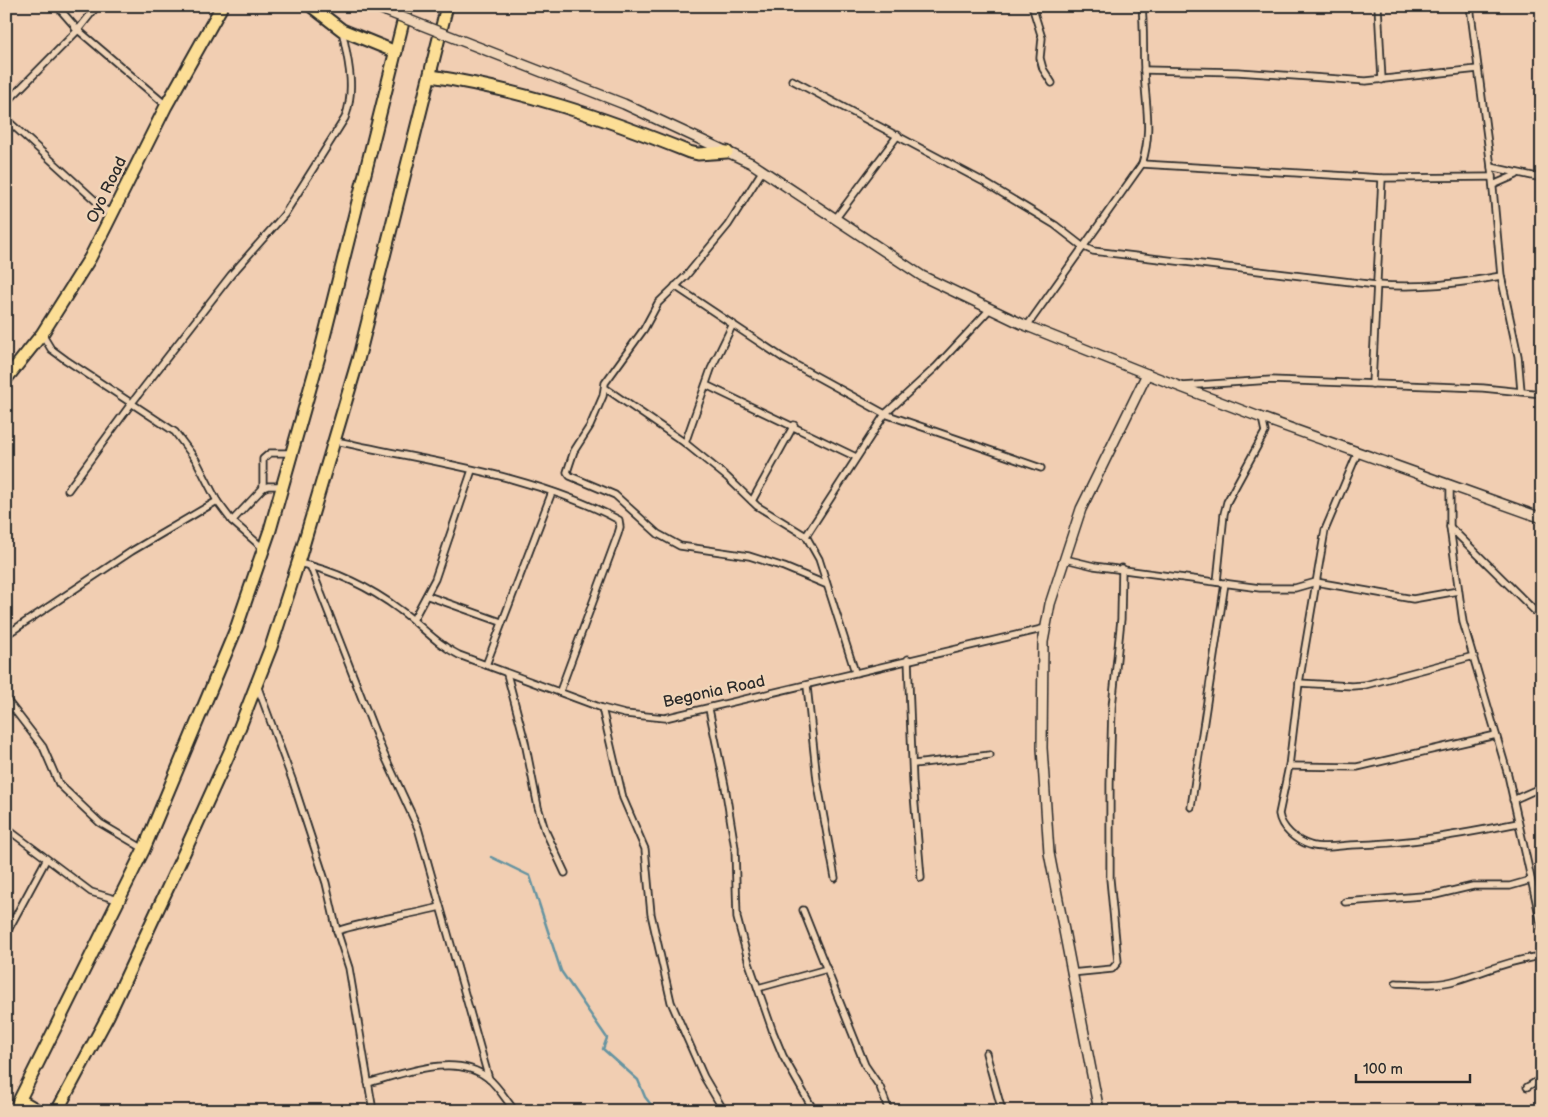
<svg xmlns="http://www.w3.org/2000/svg" width="1548" height="1117" font-family="'Balsamiq Sans',sans-serif">
<rect width="100%" height="100%" fill="#f1ceb2"/>
<filter id="ink" filterUnits="userSpaceOnUse"><feTurbulence type="fractalNoise" baseFrequency=".02" numOctaves="2"/><feDisplacementMap in="SourceGraphic" scale="10" xChannelSelector="R" yChannelSelector="G"/><feConvolveMatrix kernelMatrix="1 2 1 2 8 2 1 2 1" color-interpolation-filters="sRGB"/></filter>
<g filter="url(#ink)">
<g fill="none" stroke-linecap="round" stroke-linejoin="round">
<polyline stroke="#6694a1" stroke-width="2.5" points="491,857 530,876 561,971 607,1038 603,1049 638,1080 645,1097 656,1111"/>
<g stroke="#2b2b2b" stroke-width="9">
<g id="street">
<polyline points="57,6 78,30 166,105"/>
<polyline points="1032,6 1042,38 1040,58 1043,69 1052,83"/>
<polyline points="1378,6 1382,80"/>
<polyline points="1470,6 1491,167 1501,276 1518,356 1521,391"/>
<polyline points="78,30 97,6"/>
<polyline points="1144,70 1238,72 1366,81 1478,69"/>
<path d="M 792,80 L 982,181 L 1055,225 L 1082,246 L 1093,251 L 1376,285 C 1422,288 1456,284 1501,276"/>
<polyline points="6,103 78,30 75,28"/>
<polyline points="6,119 111,215"/>
<polyline points="1142,164 1382,178 1492,177"/>
<polyline points="1491,167 1542,178"/>
<polyline points="763,170 728,225 686,276 658,303 644,329 605,383 603,396 590,426 574,451 567,472 570,476 615,495 658,534 680,546 749,556 784,567 825,584"/>
<polyline points="1493,185 1516,175"/>
<polyline points="836,218 898,135"/>
<polyline points="675,286 783,358 885,414 806,536"/>
<polyline points="990,309 936,367 885,414 1041,468"/>
<path d="M 1027,326 L 1142,164 C 1153,129 1145,104 1144,68 C 1143,48 1144,27 1142,6"/>
<polyline points="42,334 51,349 66,360 175,432 196,460 217,501 232,521 264,549"/>
<polyline points="1372,384 1382,178"/>
<polyline points="706,385 856,457"/>
<polyline points="1182,386 1271,380 1483,388 1542,394"/>
<polyline points="605,388 685,443 727,477 757,506 806,536 819,559 855,672"/>
<path d="M 336,441 C 430,462 533,474 619,520 L 620,527 L 618,534 L 560,691"/>
<polyline points="685,443 711,369 733,324"/>
<path d="M 1358,452 L 1325,530 L 1299,683 L 1289,766 L 1279,814 C 1281,828 1296,841 1310,845 C 1322,849 1338,846 1351,845 C 1408,844 1463,834 1518,823"/>
<polyline points="1450,484 1450,527 1463,622 1508,775 1542,928"/>
<polyline points="263,488 263,459 270,453 292,453"/>
<path d="M 68,490 L 131,404 L 231,275 L 284,215 L 345,118 C 356,88 348,60 342,30"/>
<polyline points="752,501 794,425"/>
<polyline points="232,521 263,488 268,486 282,486"/>
<polyline points="1450,527 1542,618"/>
<polyline points="1065,559 1094,566 1260,588 1295,588 1316,582 1413,599 1458,591"/>
<path d="M 298,563 C 334,570 371,588 400,610 C 420,624 436,644 459,655 L 602,708 L 625,714 L 665,718 L 1046,628"/>
<polyline points="310,565 382,750 418,828 489,1079"/>
<polyline points="1217,582 1224,514 1227,502 1265,432 1262,418"/>
<polyline points="428,596 501,622"/>
<polyline points="413,620 435,579 472,470"/>
<polyline points="6,635 132,551 217,501"/>
<polyline points="908,659 913,783 921,878"/>
<polyline points="486,665 552,492"/>
<polyline points="507,674 525,742 538,807 545,830 565,873"/>
<polyline points="1299,683 1352,686 1365,685 1474,656"/>
<polyline points="257,685 293,782 326,883 337,931 349,968 373,1111"/>
<polyline points="807,686 817,780 835,878"/>
<polyline points="6,699 43,747 59,784 100,823 144,849"/>
<polyline points="602,708 623,798 645,849 651,914 671,1002 704,1077 724,1111"/>
<polyline points="709,709 725,786 735,848 737,918 749,963 773,1032 783,1056 814,1111"/>
<polyline points="914,764 990,755"/>
<polyline points="1289,766 1357,767 1496,735"/>
<polyline points="1513,800 1542,787"/>
<polyline points="1191,807 1225,583"/>
<polyline points="6,828 91,892 118,900"/>
<polyline points="1345,902 1435,895 1473,886 1510,886 1531,880"/>
<polyline points="803,910 865,1065 880,1087 889,1111"/>
<path d="M 337,931 C 370,920 406,916 440,907"/>
<polyline points="6,934 46,860"/>
<polyline points="1071,973 1112,969 1118,962 1110,879 1110,784 1112,707 1121,619 1122,568"/>
<path d="M 1396,983 C 1416,984 1437,986 1457,980 C 1486,971 1511,960 1542,956"/>
<polyline points="758,988 827,969"/>
<polyline points="986,1053 1002,1111"/>
<path d="M 368,1083 C 403,1074 455,1052 488,1078 C 498,1086 506,1100 515,1111"/>
<polyline points="1527,1087 1542,1078"/>
</g>
</g>
<g stroke="#2b2b2b" stroke-width="12">
<g id="secondary">
<polyline points="374,6 386,11"/>
<polyline points="460,40 624,104 751,163 922,276 1022,324 1147,374 1262,418 1542,518"/>
<polyline points="1099,1111 1049,853 1042,748 1043,642 1050,604 1081,509 1147,374"/>
</g>
</g>
<g stroke="#2b2b2b" stroke-width="15">
<g id="highway">
<polyline points="311,6 342,30 396,52"/>
<path d="M 431,76 C 523,90 602,117 689,152 L 698,154 L 727,152"/>
<polyline points="6,379 42,334 90,258 166,106 222,6"/>
<polyline points="20,1100 39,1111"/>
<polyline points="14,1111 144,849 236,629 270,530 320,353 407,6"/>
<polyline points="57,1111 108,1016 184,853 232,747 271,647 298,563 358,360 447,6"/>
</g>
</g>
<use href="#street" stroke="#f0d4b7" stroke-width="5.5"/>
<use href="#secondary" stroke="#f0d4b7" stroke-width="9"/>
<use href="#highway" stroke="#fcde96" stroke-width="11"/>
<g stroke="#2b2b2b" stroke-width="12" stroke-linecap="butt">
<polyline id="secondary-bridge" points="386,11 460,40"/>
</g>
<use href="#secondary-bridge" stroke="#f0d4b7" stroke-width="9"/>
</g>
</g>
<g text-anchor="middle" dominant-baseline="central" stroke-width="5" stroke-linejoin="round" paint-order="stroke">
<g font-size="16" fill="#2b2b2b" stroke="#f0d4b7">
<text transform="translate(107 190) rotate(-64)">Oyo Road</text>
<text transform="translate(714 692) rotate(-12)">Begonia Road</text>
</g>
</g>
<rect width="1548" height="1117" fill="none" stroke="#f0d4b7" stroke-width="25"/>
<rect x="12" y="12" width="1523" height="1092" fill="none" stroke="#2b2b2b" stroke-width="2" filter="url(#ink)"/>
<path d="M1356 1074v8h114v-8" fill="none" stroke="#2b2b2b" stroke-width="2.5"/>
<text x="1363" y="1074" font-size="15" fill="#2b2b2b" stroke="#f0d4b7" stroke-width="4" paint-order="stroke">100 m</text>
</svg>
